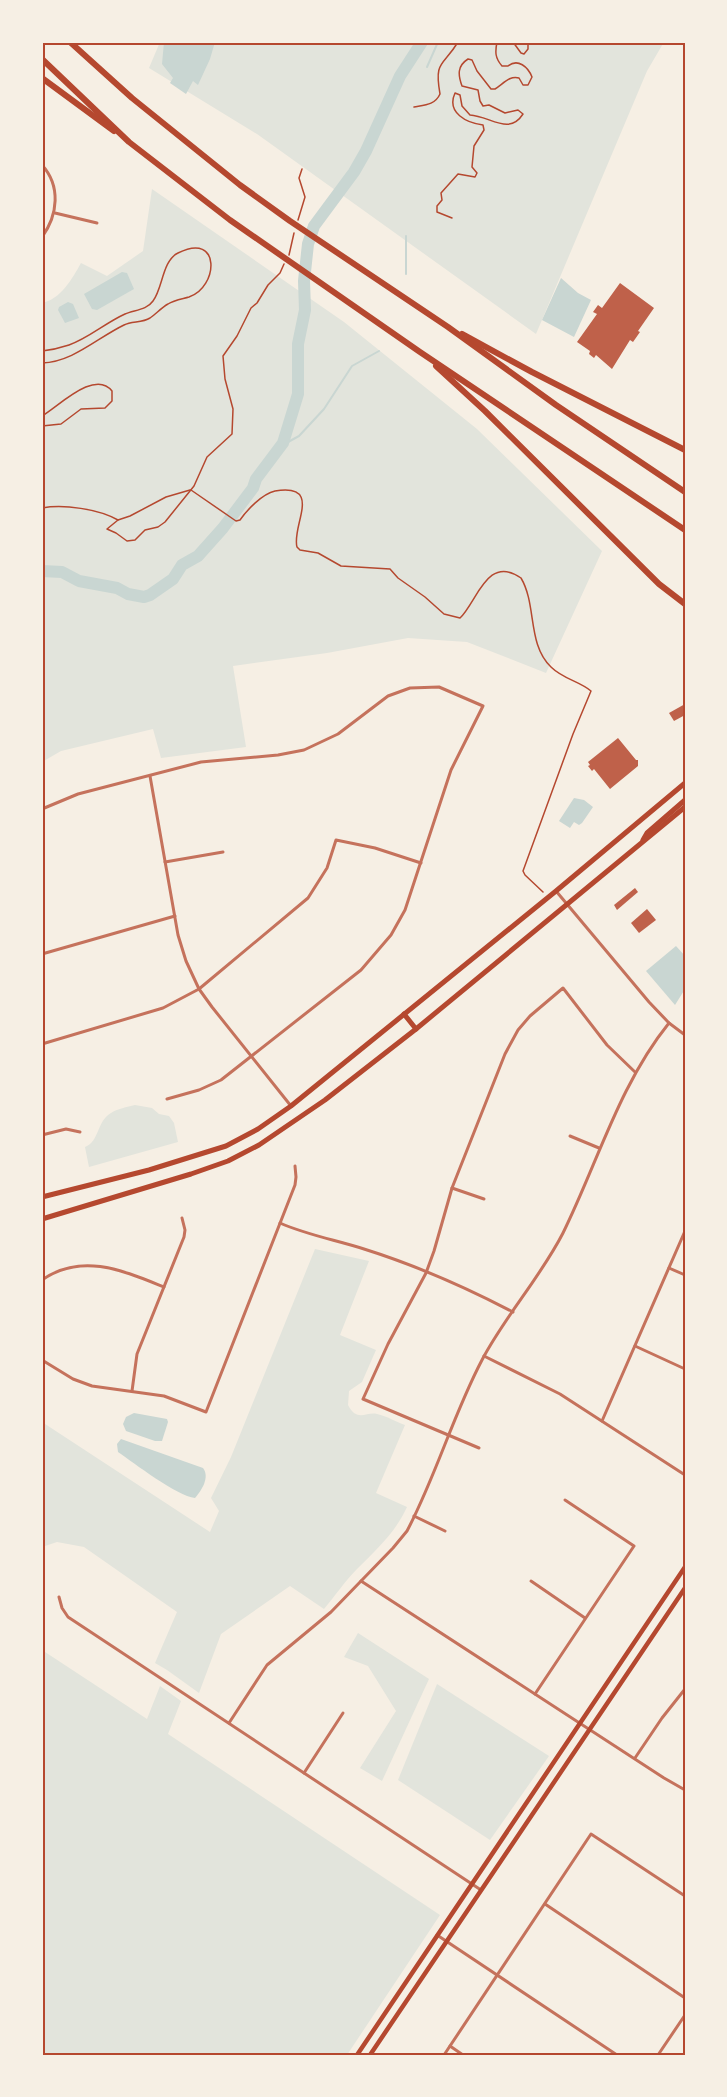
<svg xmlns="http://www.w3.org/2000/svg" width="727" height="2097" font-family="Manrope,sans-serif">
<rect width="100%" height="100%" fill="#f6efe4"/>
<g fill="#e2e4dc">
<polygon points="160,42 664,42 647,71 536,334 257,134 149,68"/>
<path d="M 152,189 L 344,322 L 477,429 L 602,551 L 546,673 L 467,642 L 408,638 L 327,653 L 233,666 L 246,747 L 161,758 L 153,729 L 61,751 L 42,762 L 42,303 C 61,299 72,279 81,263 L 107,276 L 143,251 Z"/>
<path d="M 135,1105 L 152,1108 L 159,1114 L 169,1116 L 174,1123 L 178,1142 L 89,1167 L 85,1147 C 100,1141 96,1122 111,1113 C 117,1109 127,1107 135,1105 Z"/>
<path d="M 315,1249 L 369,1261 L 340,1335 L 376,1350 L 362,1382 L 349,1391 L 348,1405 C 357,1423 367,1411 377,1414 C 387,1416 396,1422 405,1425 L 376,1493 L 407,1507 C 395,1533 377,1549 357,1569 C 345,1581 335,1596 324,1609 L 290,1586 L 221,1634 L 199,1693 L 167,1670 L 155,1663 L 177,1612 L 84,1547 L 57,1542 L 42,1547 L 42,1422 L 210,1532 L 219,1511 L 211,1498 L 231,1457 Z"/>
<polygon points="358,1633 429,1679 382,1781 360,1768 396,1711 368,1666 344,1657"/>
<polygon points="42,1650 147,1719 160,1686 181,1701 168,1734 440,1915 347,2055 42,2055"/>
<polygon points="437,1684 549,1756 490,1840 398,1780"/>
</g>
<g fill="#c9d6d2">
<polygon points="164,42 215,42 210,59 198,85 193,81 186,94 170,83 173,78 162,64"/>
<polygon points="122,272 127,273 134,289 97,310 92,309 84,294"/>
<polygon points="561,278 578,293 591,300 574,337 542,320"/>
<polygon points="68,302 73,304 79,318 65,323 58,310 59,307"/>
<polygon points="574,798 584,800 593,807 582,823 579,825 574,822 570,828 559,821"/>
<polygon points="676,946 685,956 685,989 675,1005 646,971"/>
<polygon points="134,1413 167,1419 168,1422 162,1441 155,1441 126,1431 123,1424 126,1417"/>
<path d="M 121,1439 L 203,1468 C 210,1477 202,1490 195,1498 C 177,1496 134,1463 118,1452 L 117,1444 Z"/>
</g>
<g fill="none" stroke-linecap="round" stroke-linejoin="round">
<g stroke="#c9d6d2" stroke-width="2">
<polyline points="427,67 438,42"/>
<polyline points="406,274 406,236"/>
<polyline points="279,447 299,436 324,409 352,366 379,351"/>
</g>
<polyline stroke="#c9d6d2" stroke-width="12" points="42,571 62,572 79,581 117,588 128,594 144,597 150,595 173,579 182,565 198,556 223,528 253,488 256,479 283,443 298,394 298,344 305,310 304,281 308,244 314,226 354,172 366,151 400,76 422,42"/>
</g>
<g fill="#bf614a">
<polygon points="620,283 654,308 638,331 640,332 633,342 630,340 612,369 596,355 594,358 589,354 590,351 577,342 597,314 593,312 598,305 602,308"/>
<polygon points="685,704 685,715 674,721 669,713"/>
<polygon points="618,738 636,760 638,760 638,766 610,789 594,769 592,771 588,766 590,765 588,762"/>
<polygon points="635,888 638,892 617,910 614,905"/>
<polygon points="647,909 656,920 639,933 631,923"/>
</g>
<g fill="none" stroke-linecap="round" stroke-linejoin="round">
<g stroke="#b5482f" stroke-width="1.5">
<polyline points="513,42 521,53 524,54 528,49 528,42"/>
<path d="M 414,107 C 425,105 435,105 440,94 C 434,60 443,67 458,42"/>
<path d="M 452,218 L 437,212 L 437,206 L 442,200 L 441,193 L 458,174 L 475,177 L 477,173 L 472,167 L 474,146 L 484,130 L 483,125 C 467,123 446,113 455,93 L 460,95 L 462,106 L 470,115 C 490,116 509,136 523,114 L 518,110 L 505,113 L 489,105 L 483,106 L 480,101 L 478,90 L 462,86 C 458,75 457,66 468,59 L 472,60 L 477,71 L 491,89 L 495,89 C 503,84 510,75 519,78 L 523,85 L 528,85 L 532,77 C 528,67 518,58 508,66 L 502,66 C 495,58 495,52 497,42"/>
<polyline points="298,220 305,197 299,178 302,169"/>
<polyline points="289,255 294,233"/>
<path d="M 42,351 C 51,350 60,348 69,345 C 89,338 105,323 125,314 C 134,310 147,310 153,301 C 163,288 162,261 178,253 C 222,231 218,288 189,297 C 182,299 174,300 168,304 C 161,308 156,314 150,318 C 142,323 132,321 124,325 C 97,338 73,362 42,363"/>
<path d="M 42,416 C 59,406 95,369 112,391 L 112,401 L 105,408 L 81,409 L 61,424 L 42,426"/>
<path d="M 191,490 L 236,521 L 240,520 C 247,510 262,494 275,491 C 324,483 291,526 297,547 L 300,550 L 318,553 L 341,566 L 390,569 L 398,578 L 425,597 L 444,614 L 460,618 C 477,602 487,554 521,578 C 537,605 527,644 551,667 C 563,679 579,681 591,691 L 573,734 L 523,871 L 525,875 L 543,892"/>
<path d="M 42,508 C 64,504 98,509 118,520 L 130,516 L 166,497 L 190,490"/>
<polyline points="118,520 107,529 116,533 127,541 135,540 145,530 158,527 165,522 194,486 207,457 232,434 233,409 225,379 223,356 237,336 251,308 257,303 268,285 280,273 284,264"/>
</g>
<g stroke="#c5725c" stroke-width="3">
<path d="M 42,165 C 61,186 58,215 42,237"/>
<polyline points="55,213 97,223"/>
<polyline points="150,776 178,935 186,961 199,989 212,1007 291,1106"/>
<polyline points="42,809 78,794 201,762 278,755 304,750 338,734 388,696 410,688 439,687 483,706 451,770 405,910 391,935 361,970 221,1080 199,1090 167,1099"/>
<polyline points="165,862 223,852"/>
<polyline points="556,891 649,1002 669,1023 685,1035"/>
<polyline points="42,954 175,916"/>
<polyline points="42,1044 163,1008 199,989 308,898 327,868 336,840 375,848 421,863"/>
<polyline points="42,1135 66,1129 80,1132"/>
<polyline points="570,1136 599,1148"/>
<polyline points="452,1188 484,1199"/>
<path d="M 280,1223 C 307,1235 336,1240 364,1249 C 415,1265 465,1287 513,1312"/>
<polyline points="669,1268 685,1275"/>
<path d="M 42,1280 C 82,1252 124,1271 164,1287"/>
<polyline points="635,1346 685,1369"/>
<polyline points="484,1356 560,1394 685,1475"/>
<polyline points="42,1360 73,1379 92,1386 164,1396 206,1412 295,1185 296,1177 295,1166"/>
<polyline points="132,1391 137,1354 184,1237 185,1230 182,1218"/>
<polyline points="602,1421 685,1231"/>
<polyline points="479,1448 363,1399 388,1344 426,1273 434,1251 452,1188 505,1054 518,1030 530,1016 563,988 607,1045 635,1072"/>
<polyline points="414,1516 445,1531"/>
<polyline points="361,1581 664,1778 685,1790"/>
<polyline points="531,1581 585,1618"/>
<polyline points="59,1597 62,1608 68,1617 481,1890"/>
<polyline points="535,1694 634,1546 565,1500"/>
<path d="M 229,1723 L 267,1665 L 331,1612 L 393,1548 L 407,1531 C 436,1476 453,1415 482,1360 C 505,1316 540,1278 563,1233 C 598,1162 619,1085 669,1023"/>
<polyline points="635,1758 662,1718 685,1689"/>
<polyline points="304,1773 343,1713"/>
<polyline points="545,1904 685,1998"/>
<polyline points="437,1935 617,2055"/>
<polyline points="450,2046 463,2055"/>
<polyline points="444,2055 591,1834 685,1896"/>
<polyline points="658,2055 685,2015"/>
</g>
<g stroke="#b5482f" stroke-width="4.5">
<polyline points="357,2055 685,1567"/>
<polyline points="370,2055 685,1588"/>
</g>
<g stroke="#b5482f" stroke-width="5">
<polyline points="643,840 647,833 685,800"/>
<polyline points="404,1014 416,1029"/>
<polyline points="42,1197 149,1170 226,1146 258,1129 291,1106 556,891 685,783"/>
<polyline points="42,1219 191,1174 228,1161 259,1145 325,1100 416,1029 685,807"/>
</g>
<g stroke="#b5482f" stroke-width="6">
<polyline points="70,42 132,98 240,185 290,221 448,327 556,405 685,492"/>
<polyline points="42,59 129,142 230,220 420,352 685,530"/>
<polyline points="42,78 114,131"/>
<polyline points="462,334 532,372 685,450"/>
<polyline points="436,366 485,411 659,584 685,604"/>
</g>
</g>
<rect width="727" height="2097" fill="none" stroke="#f6efe4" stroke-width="87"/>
<rect x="44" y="44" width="640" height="2010" fill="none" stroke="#b5482f" stroke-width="2"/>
</svg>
